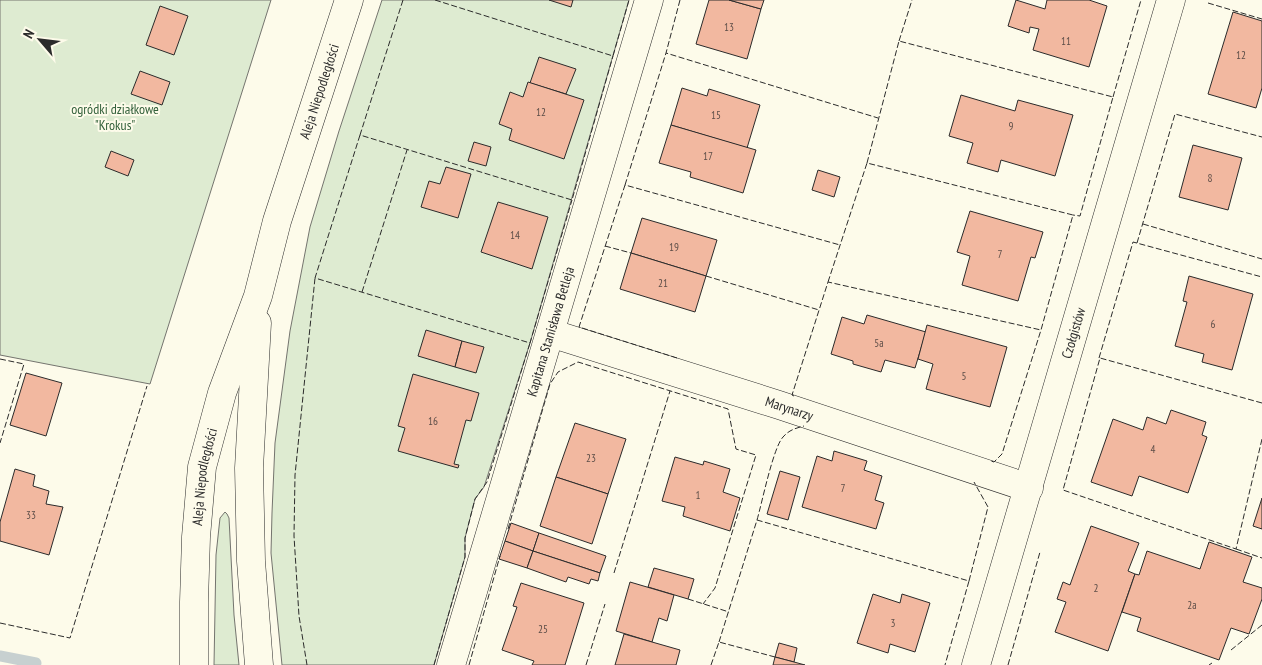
<svg xmlns="http://www.w3.org/2000/svg" width="1262" height="665" font-family="'PT Sans Narrow',sans-serif">
<rect width="100%" height="100%" fill="#fdfbea"/>
<g fill="#deebd1" stroke="#74746e">
<polygon points="0,0 271,0 150,384 0,355"/>
<polygon points="382,0 629,0 530,343 484,487 475,499 465,538 465,557 434,665 282,665 271,553 272,513 275,443 290,331 310,227 339,131"/>
<polygon points="225,512 227,514 229,518 234,615 239,665 214,665 216,555 220,518"/>
</g>
<g fill="none" stroke-linecap="round" stroke-linejoin="round">
<polyline stroke="#c7d0d0" stroke-width="11" points="0,656 36,663"/>
</g>
<g fill="#f2b8a0" stroke="#2b2b2b">
<polygon points="549,0 573,0 571,7"/>
<polygon points="709,0 729,0 761,9 747,59 696,44"/>
<polygon points="729,0 764,0 761,9"/>
<polygon points="1016,0 1045,9 1047,0 1089,0 1107,6 1089,67 1033,50 1039,29 1030,27 1029,33 1008,26"/>
<polygon points="160,6 188,16 174,55 146,45"/>
<polygon points="1233,12 1262,21 1262,88 1256,108 1208,94"/>
<polygon points="539,57 576,69 566,94 530,83"/>
<polygon points="140,71 170,82 162,105 131,94"/>
<polygon points="528,82 584,100 564,159 509,140 512,129 499,124 510,92 523,97"/>
<polygon points="682,88 707,96 709,89 760,105 747,148 671,125"/>
<polygon points="961,95 1015,111 1018,100 1073,115 1055,176 1001,160 998,172 967,163 973,143 949,136"/>
<polygon points="671,125 756,150 743,193 690,177 691,172 659,163"/>
<polygon points="474,142 491,147 486,166 468,161"/>
<polygon points="1193,145 1242,158 1228,210 1179,197"/>
<polygon points="111,151 134,160 128,176 105,167"/>
<polygon points="446,167 471,174 458,218 421,207 429,181 440,184"/>
<polygon points="818,170 840,177 834,197 812,190"/>
<polygon points="498,202 548,217 532,269 481,252"/>
<polygon points="970,211 1043,232 1035,258 1031,257 1018,301 962,285 970,256 957,252"/>
<polygon points="642,218 717,240 706,276 631,253"/>
<polygon points="631,253 706,276 695,312 620,289"/>
<polygon points="1189,276 1253,294 1232,370 1202,362 1204,354 1175,346 1187,302 1183,301"/>
<polygon points="867,315 926,332 915,368 885,360 881,372 853,364 853,361 831,354 842,317 864,324"/>
<polygon points="927,325 1007,347 990,407 926,389 933,364 918,359"/>
<polygon points="426,330 462,341 455,367 418,356"/>
<polygon points="462,341 484,347 476,373 455,367"/>
<polygon points="26,373 62,383 46,436 10,425"/>
<polygon points="413,374 479,393 471,421 466,420 454,464 459,465 458,468 398,451 405,428 398,426"/>
<polygon points="1171,410 1206,422 1202,435 1207,437 1188,493 1139,476 1132,496 1091,482 1113,419 1143,430 1147,417 1166,424"/>
<polygon points="575,423 626,439 608,494 556,477"/>
<polygon points="834,451 867,461 864,470 882,476 875,500 884,503 876,529 802,507 817,456 832,461"/>
<polygon points="675,457 703,465 704,461 730,469 723,492 740,498 730,531 683,516 685,507 662,501"/>
<polygon points="15,469 35,475 33,486 49,491 46,504 63,507 49,555 0,541 0,522"/>
<polygon points="780,471 800,477 788,520 767,514"/>
<polygon points="556,477 608,494 592,544 540,526"/>
<polygon points="1262,498 1262,529 1253,526"/>
<polygon points="511,523 539,533 533,551 505,541"/>
<polygon points="1091,526 1139,543 1128,571 1135,574 1108,651 1055,632 1066,602 1057,599 1063,582 1070,585"/>
<polygon points="539,533 606,556 600,573 533,551"/>
<polygon points="505,541 533,551 527,568 499,559"/>
<polygon points="1209,542 1252,557 1243,582 1262,588 1262,599 1249,634 1231,628 1219,660 1137,631 1141,618 1122,612 1135,574 1139,575 1147,551 1200,569"/>
<polygon points="533,551 600,573 598,581 591,579 589,584 568,577 566,582 527,568"/>
<polygon points="654,568 694,579 688,599 648,587"/>
<polygon points="630,582 674,595 667,621 659,618 652,642 616,631"/>
<polygon points="521,583 584,603 565,665 532,665 534,661 502,650 517,607 513,606"/>
<polygon points="873,594 900,603 902,594 930,603 915,652 890,644 888,653 857,643"/>
<polygon points="624,634 680,650 676,665 615,665"/>
<polygon points="779,643 797,648 794,662 775,657"/>
<polygon points="775,657 794,662 805,665 773,665"/>
</g>
<g fill="none" stroke-linecap="round" stroke-linejoin="round">
<g stroke="#2b2b2b" stroke-width="29">
<g id="minor">
<polyline points="257,323 249,468 251,561 259,665"/>
<path id="s1" d="M 550,333 L 779,405 L 1029,488"/>
<path id="s2" d="M 194,665 L 194,602 L 196,537 L 202,467 L 222,393 L 258,296 L 277,221 L 349,0"/>
<path id="s3" d="M 451,665 L 649,0"/>
<path id="s4" d="M 976,665 L 1171,0"/>
</g>
</g>
<use href="#minor" stroke="#fdfbea" stroke-width="28"/>
<g stroke="#2b2b2b" stroke-width="1" stroke-dasharray="6 2.5" stroke-linecap="butt">
<polyline points="403,0 360,135 572,200 613,56"/>
<polyline points="435,0 613,56 629,0"/>
<polyline points="680,0 666,53 878,118"/>
<polyline points="1208,3 1262,19"/>
<polyline points="899,41 912,0"/>
<polyline points="1113,97 1141,0"/>
<polyline points="360,135 315,278 530,343 572,200"/>
<polyline points="867,163 899,41 1113,97 1080,216 1073,215"/>
<polyline points="625,185 666,53"/>
<polyline points="1143,224 1262,259"/>
<polyline points="1137,243 1175,114 1262,137"/>
<polyline points="605,246 631,253"/>
<polyline points="706,276 819,310"/>
<polyline points="828,282 867,163 1073,215 1041,330 1002,454 994,462 991,461"/>
<polyline points="362,292 407,150"/>
<polyline points="677,358 579,327 625,185 840,245"/>
<polyline points="1099,358 1133,242 1262,277"/>
<polyline points="0,359 24,364 0,443"/>
<polyline points="794,396 792,395 828,282 1041,330"/>
<polyline points="1262,403 1100,358 1063,490 1236,549 1262,439"/>
<path d="M 757,520 C 762,503 773,448 783,437 C 789,430 796,428 804,426"/>
<polyline points="508,529 550,384 558,372 578,362 728,409 736,449 756,455 715,588 703,604"/>
<polyline points="1236,549 1262,558"/>
<polyline points="614,573 670,391"/>
<polyline points="969,581 988,507 974,482"/>
<polyline points="688,599 729,612"/>
<polyline points="0,623 70,638 147,386"/>
<polyline points="719,642 757,520 969,581 945,665"/>
<polyline points="1231,650 1262,625"/>
<polyline points="307,665 299,616 294,536 295,475 315,278"/>
<polyline points="434,665 465,557 465,538 475,499 487,482 530,343"/>
<polyline points="469,665 500,556"/>
<polyline points="586,665 605,604"/>
<polyline points="711,665 719,642 775,657"/>
<polyline points="1008,665 1040,552"/>
<polyline points="1209,665 1212,663"/>
</g>
</g>
<g text-anchor="middle" dominant-baseline="central" stroke-width="4" stroke-linejoin="round" paint-order="stroke">
<g font-size="11" fill="#5d4e48">
<text x="729" y="27">13</text>
<text x="1066" y="41">11</text>
<text x="1241" y="55">12</text>
<text x="541" y="112">12</text>
<text x="716" y="115">15</text>
<text x="1011" y="126">9</text>
<text x="708" y="156">17</text>
<text x="1210" y="178">8</text>
<text x="515" y="235">14</text>
<text x="674" y="247">19</text>
<text x="1000" y="254">7</text>
<text x="663" y="283">21</text>
<text x="1213" y="324">6</text>
<text x="879" y="343">5a</text>
<text x="964" y="376">5</text>
<text x="433" y="421">16</text>
<text x="1153" y="449">4</text>
<text x="591" y="458">23</text>
<text x="843" y="488">7</text>
<text x="698" y="495">1</text>
<text x="31" y="515">33</text>
<text x="1096" y="588">2</text>
<text x="1192" y="605">2a</text>
<text x="893" y="623">3</text>
<text x="543" y="629">25</text>
</g>
<g font-size="14" fill="#2b2b2b" stroke="#fdfbea">
<text stroke="none"><textPath href="#s2" startOffset="592">Aleja Niepodległości</textPath></text>
<text stroke="none"><textPath href="#s3" startOffset="348">Kapitana Stanisława Betleja</textPath></text>
<text stroke="none"><textPath href="#s4" startOffset="346">Czołgistów</textPath></text>
<text stroke="none"><textPath href="#s1" startOffset="251">Marynarzy</textPath></text>
<text stroke="none"><textPath href="#s2" startOffset="189">Aleja Niepodległości</textPath></text>
</g>
<g font-size="14" fill="#34623c" stroke="#fdfbea">
<text x="115" y="109">ogródki działkowe<tspan x="115" dy="16">"Krokus"</tspan></text>
</g>
</g>
<g transform="translate(40 40) rotate(298)" stroke="#fdfbea" stroke-width="4" paint-order="stroke">
<path d="M0-4L9 19L0 12L-9 19Z" fill="#2b2b2b"/>
<text y="-8" font-size="14" font-weight="bold" text-anchor="middle" fill="#2b2b2b">N</text>
</g>
</svg>
